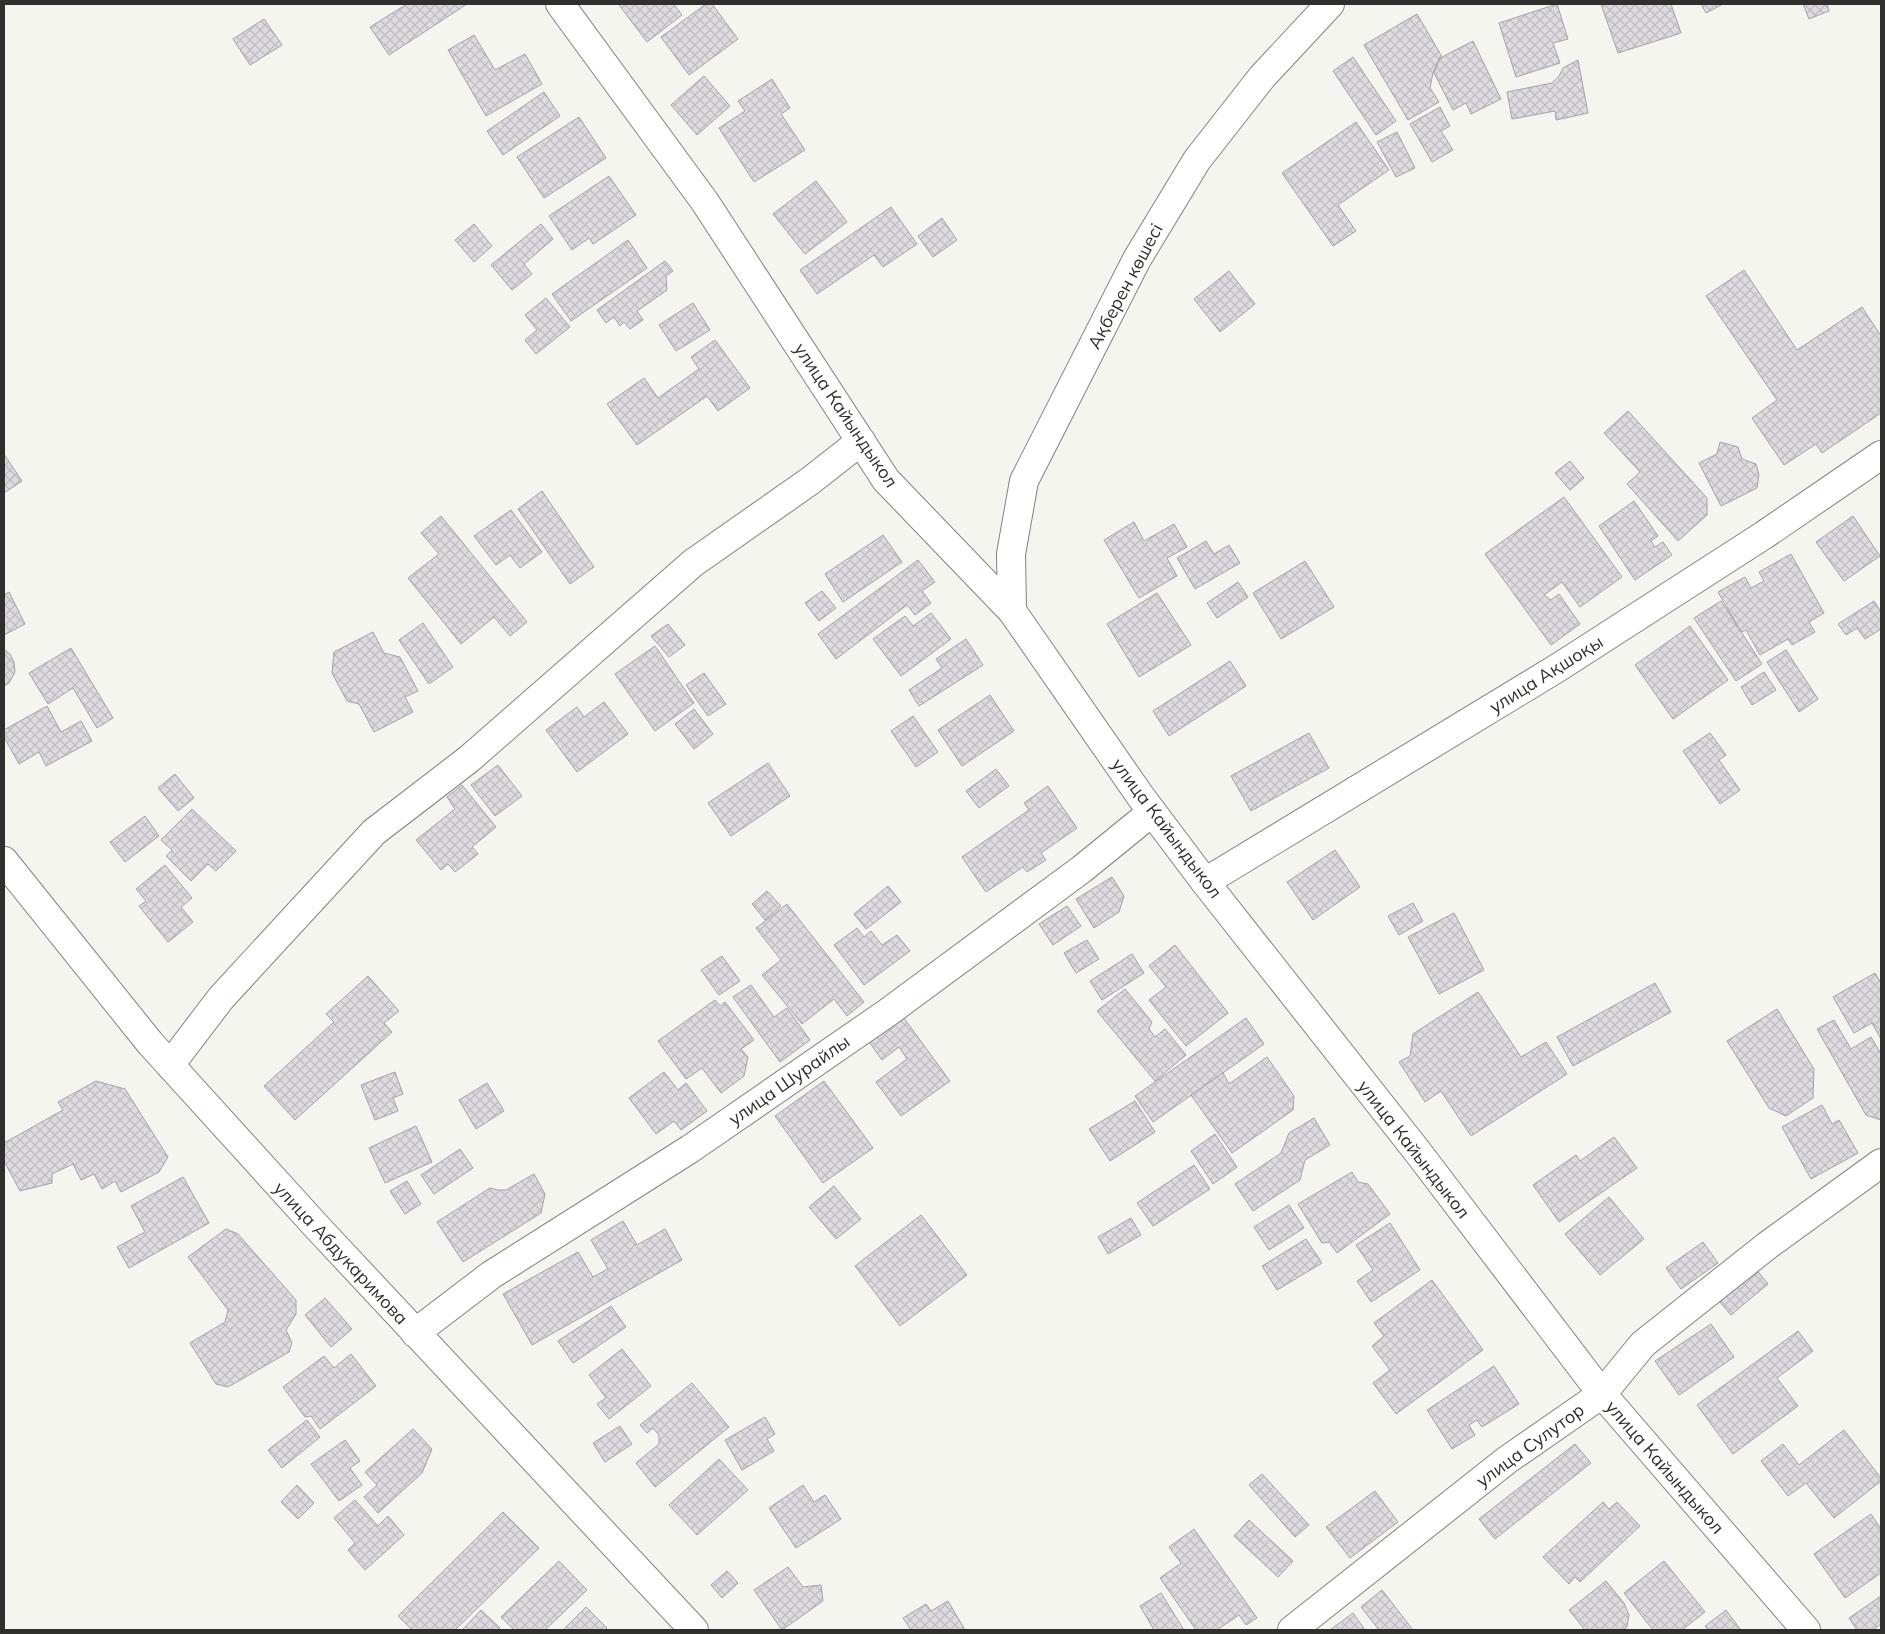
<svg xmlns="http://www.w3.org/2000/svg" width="1885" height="1634" font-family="Mulish,sans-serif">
<defs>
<pattern id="building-cross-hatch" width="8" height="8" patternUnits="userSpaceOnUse" patternTransform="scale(1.25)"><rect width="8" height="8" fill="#dddbe0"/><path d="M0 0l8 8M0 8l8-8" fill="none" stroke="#bebcc0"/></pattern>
</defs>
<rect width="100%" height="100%" fill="#f5f5ef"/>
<g fill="url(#building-cross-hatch)" stroke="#a4a2a7">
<polygon points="407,4 467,4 389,55 370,27"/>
<polygon points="621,4 674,4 682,15 647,42 619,5"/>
<polygon points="706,4 712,4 738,39 689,75 661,37"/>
<polygon points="1557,4 1568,39 1553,43 1560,63 1516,77 1499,23"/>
<polygon points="1601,4 1671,4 1681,33 1618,53"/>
<polygon points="1701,4 1723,4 1706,13"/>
<polygon points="1803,4 1827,4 1829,11 1809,19"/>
<polygon points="1417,14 1441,55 1433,73 1430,88 1439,102 1408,120 1364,45"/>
<polygon points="264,19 282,45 250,65 233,39"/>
<polygon points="474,35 495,70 525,54 542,84 486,116 448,50"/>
<polygon points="1473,41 1501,99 1471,114 1466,103 1453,110 1434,73 1440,58"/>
<polygon points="1353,57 1396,121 1376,135 1333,71"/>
<polygon points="1578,60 1588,113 1556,120 1555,111 1512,119 1507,92 1552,83 1559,76 1563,68"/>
<polygon points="704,76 730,106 697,135 671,105"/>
<polygon points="772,79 790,108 781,114 805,150 754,182 719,128 745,111 738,101"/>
<polygon points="544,92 560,116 503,155 487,131"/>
<polygon points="1440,107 1450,126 1441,131 1453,150 1432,162 1410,124"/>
<polygon points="579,117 606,158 544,198 517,157"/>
<polygon points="1356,122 1389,170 1338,205 1356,231 1333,246 1282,173"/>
<polygon points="1397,132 1415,168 1396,177 1377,142"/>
<polygon points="609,176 636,215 593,244 589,238 572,250 549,216"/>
<polygon points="816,181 847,222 805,254 773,214"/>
<polygon points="891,207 917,244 883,267 874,255 817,294 800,270"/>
<polygon points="942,218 957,240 933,257 918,236"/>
<polygon points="474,224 492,246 474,262 455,240"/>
<polygon points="541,224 553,239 524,264 532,274 512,290 491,265"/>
<polygon points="628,240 647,268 571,321 552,294"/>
<polygon points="665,261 673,271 666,276 667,290 637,311 643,320 630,329 624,322 620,326 614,317 606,323 597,310"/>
<polygon points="1744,270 1797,350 1862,307 1881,336 1881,413 1822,453 1816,444 1784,465 1752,418 1777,400 1706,296"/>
<polygon points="1229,271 1255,304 1220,332 1194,299"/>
<polygon points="546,298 570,327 536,354 525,340 537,330 525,315"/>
<polygon points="693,303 710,330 676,351 659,325"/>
<polygon points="715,340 750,388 718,411 707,396 637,445 607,404 644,378 658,398 699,369 691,357"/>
<polygon points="1628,411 1707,498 1707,515 1678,541 1627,484 1640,472 1604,433"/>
<polygon points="1720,442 1738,447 1742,459 1756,464 1759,475 1757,488 1721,506 1699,463 1717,454"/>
<polygon points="4,454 22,481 4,493"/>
<polygon points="1570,461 1584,478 1570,490 1555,473"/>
<polygon points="542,491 594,567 570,584 518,509"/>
<polygon points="1564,497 1622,577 1580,607 1562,582 1544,595 1551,600 1559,594 1580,624 1551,645 1485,554"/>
<polygon points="1634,501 1658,536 1651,541 1655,547 1663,542 1672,555 1635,580 1599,526"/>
<polygon points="511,510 542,552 520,568 510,555 496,565 474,536"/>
<polygon points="441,516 527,622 510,636 494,617 461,644 408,578 439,554 421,533"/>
<polygon points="1853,516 1880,556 1844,581 1816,542"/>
<polygon points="1134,522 1144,541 1174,524 1187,547 1167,558 1177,576 1139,598 1104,540"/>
<polygon points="883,535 902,562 843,602 825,574"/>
<polygon points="1206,541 1214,554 1229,545 1240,563 1195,589 1177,558"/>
<polygon points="1791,554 1824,613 1809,622 1815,632 1792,645 1788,639 1760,655 1746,630 1741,632 1718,592 1745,577 1751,588 1764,581 1759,572"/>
<polygon points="918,560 935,582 922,591 931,603 915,615 907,605 836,659 818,634"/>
<polygon points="1305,561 1334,607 1281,639 1253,593"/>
<polygon points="1238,582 1248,597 1217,618 1207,603"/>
<polygon points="822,591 836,608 819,621 805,603"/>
<polygon points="9,592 25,624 4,635 4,595"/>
<polygon points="1157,593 1191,645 1139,677 1107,624"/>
<polygon points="1721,601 1762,664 1736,681 1694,618"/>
<polygon points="1874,601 1881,612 1881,629 1865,639 1857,628 1846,635 1838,624"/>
<polygon points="931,613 951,639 901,676 873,639 905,616 913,626"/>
<polygon points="423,623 453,667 429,684 399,640"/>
<polygon points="668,624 685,645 669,657 651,636"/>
<polygon points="1690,626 1728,680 1673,719 1635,665"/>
<polygon points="373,632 384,653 400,657 418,691 405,697 413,712 374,732 359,704 347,701 332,673 334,652"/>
<polygon points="966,639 983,665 919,706 909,690 942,668 936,659"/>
<polygon points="655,646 694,703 655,731 615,674"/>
<polygon points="71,648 113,718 97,728 73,688 48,704 29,673"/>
<polygon points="4,649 10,654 14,662 15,672 9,683 4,686"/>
<polygon points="1786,650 1818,699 1799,712 1767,662"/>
<polygon points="1230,661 1246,686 1169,736 1153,711"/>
<polygon points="1764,672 1776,690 1752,705 1741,687"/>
<polygon points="704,673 726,704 708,716 686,685"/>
<polygon points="990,695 1014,731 962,766 938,730"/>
<polygon points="604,702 628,734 577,772 546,730 577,707 584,717"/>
<polygon points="47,706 61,732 81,721 92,741 46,766 39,752 19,764 4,737 4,730"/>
<polygon points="694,709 713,734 694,749 675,724"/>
<polygon points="913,716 938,752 916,767 891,731"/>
<polygon points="1309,733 1329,768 1251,811 1231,776"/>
<polygon points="1710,733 1726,755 1719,760 1740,790 1720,804 1683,751"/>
<polygon points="768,763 790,796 731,836 708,803"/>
<polygon points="498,765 522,796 495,816 471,785"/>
<polygon points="996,769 1009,786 979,808 966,791"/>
<polygon points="175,774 194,798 178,811 158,788"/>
<polygon points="462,785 496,827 472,847 478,854 455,872 448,864 441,870 416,840 455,809 447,797"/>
<polygon points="1048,786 1077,828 1041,853 1046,860 1027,872 1023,867 986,892 962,857 1029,810 1024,803"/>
<polygon points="192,809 236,851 216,871 208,864 191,881 166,856 172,850 161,840"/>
<polygon points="145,816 159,836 125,862 110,842"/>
<polygon points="1335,850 1360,887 1313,920 1287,882"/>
<polygon points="165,865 192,898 181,907 193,922 168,942 139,906 146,901 136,889"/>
<polygon points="1112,877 1124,896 1119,912 1094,928 1076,899"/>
<polygon points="888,886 901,902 866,929 854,914"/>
<polygon points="767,891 781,906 765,920 752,904"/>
<polygon points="1413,903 1423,921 1399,935 1388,916"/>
<polygon points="787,904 864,1002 847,1016 834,999 802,1024 762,975 781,960 756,928"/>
<polygon points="1067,906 1081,926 1053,945 1039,924"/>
<polygon points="1454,913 1484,970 1439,994 1408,937"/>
<polygon points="857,928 864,937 871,931 882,945 897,935 910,951 864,985 834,945"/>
<polygon points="1087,940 1099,959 1076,973 1064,953"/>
<polygon points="1175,945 1228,1013 1186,1046 1149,1000 1166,987 1149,966"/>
<polygon points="1132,954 1144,973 1102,1000 1090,981"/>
<polygon points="722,956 740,981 719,995 701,970"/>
<polygon points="1875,973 1881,983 1881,1039 1872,1023 1854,1033 1833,997"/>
<polygon points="368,976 399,1011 384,1023 392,1032 295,1120 264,1086 334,1022 326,1014"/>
<polygon points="1655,983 1671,1012 1573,1066 1557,1037"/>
<polygon points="751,985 774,1017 787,1008 810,1040 780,1062 733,997"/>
<polygon points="1125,989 1152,1022 1149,1029 1155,1037 1165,1029 1186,1055 1155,1081 1097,1011"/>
<polygon points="1478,992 1521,1057 1546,1042 1567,1074 1471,1136 1441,1091 1425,1102 1399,1062 1410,1056 1413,1034"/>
<polygon points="715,1000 720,1006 725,1002 754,1040 741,1049 748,1057 744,1076 721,1093 702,1068 686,1079 658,1041"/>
<polygon points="1777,1009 1814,1069 1813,1098 1786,1116 1769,1108 1727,1041"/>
<polygon points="901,1014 950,1081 901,1116 876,1082 907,1059 899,1047 882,1060 867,1039"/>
<polygon points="1246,1018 1264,1044 1153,1122 1135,1096"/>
<polygon points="1834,1020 1851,1049 1871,1037 1881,1054 1881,1120 1866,1115 1817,1029"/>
<polygon points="1267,1057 1294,1096 1293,1110 1232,1153 1191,1095 1223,1073 1229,1084"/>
<polygon points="395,1072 403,1094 393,1098 398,1111 375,1120 361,1085"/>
<polygon points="664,1072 678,1090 686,1083 707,1111 681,1130 674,1121 656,1134 629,1098"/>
<polygon points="96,1081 125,1089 168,1157 159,1172 121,1192 115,1181 102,1189 94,1174 81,1180 73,1164 52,1174 52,1183 20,1191 4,1161 4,1143 63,1110 58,1102"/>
<polygon points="824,1081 873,1148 823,1183 775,1116"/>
<polygon points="487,1083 504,1111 476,1129 459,1100"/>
<polygon points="1135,1101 1155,1132 1110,1161 1089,1129"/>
<polygon points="1822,1105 1832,1124 1839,1120 1858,1153 1811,1179 1782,1127"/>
<polygon points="1314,1118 1330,1145 1305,1160 1300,1180 1253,1211 1235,1184 1281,1153 1289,1133"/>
<polygon points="416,1126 432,1162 385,1183 369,1148"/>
<polygon points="1215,1134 1237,1167 1213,1184 1191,1151"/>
<polygon points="1614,1137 1637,1168 1559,1222 1533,1185 1576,1155 1580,1161"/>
<polygon points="460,1149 473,1168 434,1194 421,1175"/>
<polygon points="1194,1165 1210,1189 1153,1226 1137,1203"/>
<polygon points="1352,1172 1358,1182 1368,1184 1390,1214 1337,1253 1329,1242 1322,1243 1298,1204"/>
<polygon points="534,1174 545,1194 541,1213 463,1262 437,1222 490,1188 498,1190 506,1190"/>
<polygon points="183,1177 209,1223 129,1268 117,1247 145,1232 131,1206"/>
<polygon points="407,1181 421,1204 405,1214 390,1191"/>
<polygon points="834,1186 861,1219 836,1239 809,1207"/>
<polygon points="1609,1197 1644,1239 1600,1275 1565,1234"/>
<polygon points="1289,1205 1304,1228 1269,1250 1254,1227"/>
<polygon points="921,1215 967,1275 900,1326 855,1266"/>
<polygon points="1131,1218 1141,1235 1108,1254 1098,1237"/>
<polygon points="623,1221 637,1245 665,1229 682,1260 532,1345 503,1294 578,1252 593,1277 608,1269 591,1240"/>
<polygon points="1390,1223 1420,1270 1371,1302 1357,1281 1373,1270 1356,1245"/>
<polygon points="226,1229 238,1234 296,1300 296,1314 286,1330 292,1343 289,1352 228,1387 216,1384 190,1343 225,1322 228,1310 188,1257"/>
<polygon points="1306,1239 1322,1263 1277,1290 1262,1266"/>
<polygon points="1703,1242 1718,1263 1681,1289 1666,1268"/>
<polygon points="1756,1269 1768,1284 1731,1315 1718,1300"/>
<polygon points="1432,1280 1483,1350 1396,1414 1373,1383 1390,1370 1372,1346 1384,1336 1374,1323"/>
<polygon points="325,1298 352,1329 331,1347 305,1315"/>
<polygon points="611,1306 626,1327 573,1363 558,1341"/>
<polygon points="1711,1324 1734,1357 1679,1395 1655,1361"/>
<polygon points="1798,1331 1813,1351 1777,1378 1798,1406 1733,1454 1697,1405"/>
<polygon points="622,1349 651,1386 609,1419 597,1404 606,1398 589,1375"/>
<polygon points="351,1354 376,1386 320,1429 311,1416 305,1417 283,1387 324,1356 334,1368"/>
<polygon points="1494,1366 1519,1404 1482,1427 1477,1420 1469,1425 1475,1435 1452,1449 1427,1410"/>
<polygon points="692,1383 729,1427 655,1487 636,1463 659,1444 659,1435 653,1428 647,1433 640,1425"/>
<polygon points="765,1417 775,1434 767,1439 774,1451 742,1470 725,1440"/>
<polygon points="307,1420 320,1437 282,1468 268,1450"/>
<polygon points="620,1426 632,1444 605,1462 593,1443"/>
<polygon points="413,1429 432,1449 422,1473 378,1513 364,1497 377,1485 365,1472"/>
<polygon points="1844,1430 1881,1478 1881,1481 1834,1518 1806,1483 1788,1496 1761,1461 1783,1444 1799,1465"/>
<polygon points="345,1440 360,1461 350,1468 362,1485 339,1501 311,1464"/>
<polygon points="1575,1444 1591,1463 1495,1539 1479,1519"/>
<polygon points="719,1459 748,1490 697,1535 669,1505"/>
<polygon points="1262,1474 1309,1525 1295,1537 1249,1485"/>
<polygon points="297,1485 314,1503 298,1519 281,1502"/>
<polygon points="803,1485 814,1502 825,1495 841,1519 796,1548 769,1508"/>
<polygon points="1375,1491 1398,1522 1350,1558 1326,1527"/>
<polygon points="355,1500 378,1526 388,1516 404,1535 365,1570 348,1550 355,1543 334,1518"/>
<polygon points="1603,1502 1609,1509 1617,1502 1640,1526 1580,1582 1575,1577 1569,1584 1543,1557"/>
<polygon points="503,1512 539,1548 455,1630 412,1630 398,1616"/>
<polygon points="1871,1514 1881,1529 1881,1573 1845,1598 1814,1554"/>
<polygon points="1249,1520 1293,1561 1278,1577 1234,1536"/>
<polygon points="1194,1529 1257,1618 1246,1625 1239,1615 1217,1630 1196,1630 1160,1578 1181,1563 1169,1547"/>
<polygon points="559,1561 587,1590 545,1630 514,1630 501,1617"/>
<polygon points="1664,1561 1705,1612 1682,1630 1653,1630 1624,1593"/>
<polygon points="788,1567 803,1587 821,1585 823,1601 782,1630 754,1590"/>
<polygon points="727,1571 738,1583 722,1598 711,1585"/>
<polygon points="1606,1581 1624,1603 1629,1615 1627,1627 1622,1630 1585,1630 1569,1610"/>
<polygon points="1382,1590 1413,1630 1379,1630 1361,1607"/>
<polygon points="1161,1593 1184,1630 1154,1630 1140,1606"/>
<polygon points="1881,1596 1881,1624 1873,1630 1857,1630 1849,1618"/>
<polygon points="948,1601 965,1630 911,1630 903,1618 926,1604 931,1611"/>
<polygon points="586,1607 607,1628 605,1630 563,1630"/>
<polygon points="481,1610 500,1628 498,1630 462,1630"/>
<polygon points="1726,1610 1741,1630 1708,1630 1705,1626"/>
<polygon points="1353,1613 1365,1630 1330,1630"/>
</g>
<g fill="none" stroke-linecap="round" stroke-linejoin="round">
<g stroke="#83837e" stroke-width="30">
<g id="street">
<polyline points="560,4 705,202 886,480 1012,611 1141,797 1205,882 1417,1151 1602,1394 1806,1630"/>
<polyline points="1012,611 1011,554 1024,481 1137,259 1197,160 1262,77 1330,4"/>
<polyline points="4,861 150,1043 317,1227 694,1630"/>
<polyline points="1205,882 1559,667 1764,535 1881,455"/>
<polyline points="170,1065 221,998 374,832 469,759 693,563 810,481 861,441"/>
<polyline points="415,1333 491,1275 690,1149 887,1013 1082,869 1152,812"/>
<polyline points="1292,1630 1507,1460 1602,1394 1643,1344 1768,1245 1881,1163"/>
</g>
</g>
<use href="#street" stroke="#fff" stroke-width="28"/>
</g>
<g text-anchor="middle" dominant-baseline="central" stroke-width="4.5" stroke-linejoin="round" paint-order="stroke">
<g font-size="18" fill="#2f2f2d" stroke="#fff">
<text transform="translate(1125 286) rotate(-62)">Ақберен көшесі</text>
<text transform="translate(846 415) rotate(56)">улица Кайындыкол</text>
<text transform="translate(1546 674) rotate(-32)">улица Ақшоқы</text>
<text transform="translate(1167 828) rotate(53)">улица Кайындыкол</text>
<text transform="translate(789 1080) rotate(-35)">улица Шурайлы</text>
<text transform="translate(1414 1149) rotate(52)">улица Кайындыкол</text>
<text transform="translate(341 1253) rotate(47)">улица Абдукаримова</text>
<text transform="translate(1530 1445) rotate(-36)">улица Сулутор</text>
<text transform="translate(1665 1467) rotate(49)">улица Кайындыкол</text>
</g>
</g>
<rect width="1885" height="1634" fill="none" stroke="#2f2f2d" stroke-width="10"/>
</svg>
